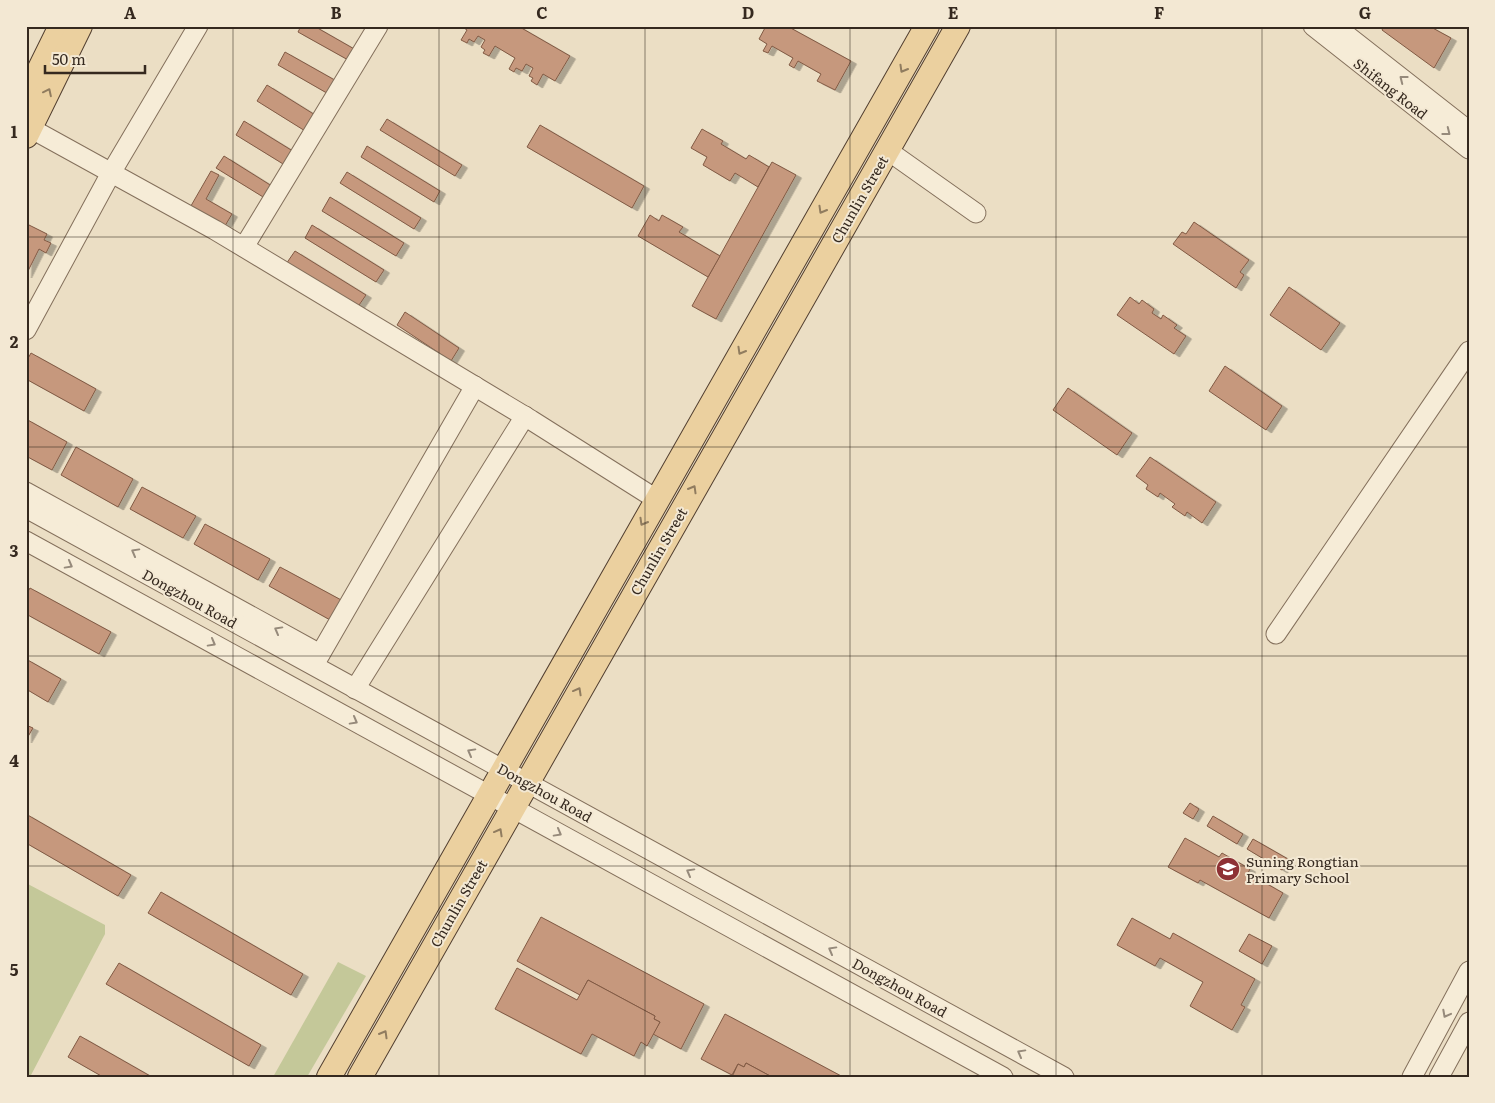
<svg xmlns="http://www.w3.org/2000/svg" width="1495" height="1103" font-family="Literata,serif">
<defs>
<filter id="shadow"><feDropShadow dx="5.5" dy="3" stdDeviation="0" flood-color="#0004"/></filter>
</defs>
<rect width="100%" height="100%" fill="#ebdec4"/>
<g fill="#c4c899">
<polygon points="26,883 105,925 105,934 30,1077 26,1077"/>
<polygon points="338,962 366,976 307,1077 273,1077"/>
</g>
<g fill="#c6987d" stroke="#815a44" filter="url(#shadow)">
<polygon points="301,26 314,26 356,50 350,61 298,32"/>
<polygon points="461,26 518,26 570,56 555,81 543,74 537,85 531,81 533,78 529,76 533,68 526,64 522,71 516,68 514,72 509,69 515,58 495,46 489,56 483,53 485,50 481,47 485,40 478,36 474,42 469,39 467,43 461,40 467,30"/>
<polygon points="766,26 787,26 851,61 835,90 817,81 821,74 798,61 794,68 789,65 793,58 772,46 768,53 763,51 767,44 759,39"/>
<polygon points="1384,26 1429,26 1451,38 1434,68 1382,30"/>
<polygon points="285,52 340,83 332,96 278,65"/>
<polygon points="267,85 320,118 310,134 257,101"/>
<polygon points="387,119 462,165 455,176 380,130"/>
<polygon points="244,121 296,153 288,167 236,135"/>
<polygon points="540,125 644,186 632,208 527,147"/>
<polygon points="702,129 723,141 721,144 746,159 749,155 769,167 758,187 735,173 730,181 703,165 707,157 691,148"/>
<polygon points="367,146 440,191 434,202 361,157"/>
<polygon points="224,156 275,188 268,200 216,168"/>
<polygon points="772,162 796,175 716,319 692,306"/>
<polygon points="211,171 219,175 206,199 232,214 222,231 188,211"/>
<polygon points="347,172 421,218 414,229 340,183"/>
<polygon points="330,197 404,243 396,256 322,211"/>
<polygon points="650,215 659,221 662,215 683,227 679,232 720,256 708,277 638,236"/>
<polygon points="1194,222 1249,260 1240,272 1244,275 1236,288 1173,244 1182,232 1186,234"/>
<polygon points="27,224 47,234 44,240 51,243 46,253 39,249 26,275"/>
<polygon points="312,225 384,270 376,282 305,238"/>
<polygon points="295,251 366,295 357,308 286,264"/>
<polygon points="1289,287 1340,323 1321,350 1270,315"/>
<polygon points="1130,297 1139,304 1142,300 1154,309 1152,313 1161,319 1163,315 1177,325 1174,328 1186,336 1174,354 1117,315"/>
<polygon points="405,312 459,348 451,361 397,325"/>
<polygon points="31,353 96,389 84,411 26,379 26,362"/>
<polygon points="1225,366 1282,406 1266,430 1209,391"/>
<polygon points="1068,388 1132,433 1117,455 1053,410"/>
<polygon points="26,419 67,442 52,470 26,456"/>
<polygon points="76,447 133,479 118,507 61,475"/>
<polygon points="1150,457 1216,502 1202,523 1187,512 1185,516 1172,507 1175,504 1160,493 1158,497 1146,489 1148,485 1136,476"/>
<polygon points="142,487 196,516 183,538 130,509"/>
<polygon points="205,524 270,559 258,580 194,544"/>
<polygon points="280,567 343,601 332,621 269,586"/>
<polygon points="30,588 111,632 99,654 26,614 26,595"/>
<polygon points="26,659 61,679 48,702 26,689"/>
<polygon points="26,725 33,728 26,740"/>
<polygon points="1190,803 1199,809 1193,819 1183,813"/>
<polygon points="26,814 131,875 118,896 26,843"/>
<polygon points="1213,816 1243,834 1237,844 1207,826"/>
<polygon points="1185,838 1219,857 1222,853 1250,869 1248,873 1283,893 1269,918 1200,880 1198,883 1168,867"/>
<polygon points="1253,839 1288,859 1282,870 1247,849"/>
<polygon points="161,892 303,974 291,995 148,913"/>
<polygon points="541,917 704,1004 681,1049 653,1034 660,1022 654,1019 655,1016 588,980 580,995 517,961"/>
<polygon points="1132,918 1170,939 1173,933 1255,979 1241,1005 1245,1007 1232,1030 1190,1006 1203,982 1160,958 1155,966 1117,945"/>
<polygon points="1249,934 1272,946 1262,964 1239,951"/>
<polygon points="119,963 261,1045 249,1066 106,984"/>
<polygon points="517,968 577,1000 588,980 655,1016 654,1019 660,1022 647,1046 641,1042 634,1056 592,1034 581,1054 495,1009"/>
<polygon points="725,1014 843,1077 772,1077 746,1063 744,1067 738,1064 732,1075 701,1059"/>
<polygon points="80,1036 152,1077 103,1077 68,1057"/>
<polygon points="746,1063 772,1077 732,1077 738,1064 744,1067"/>
</g>
<g fill="none" stroke-linecap="round" stroke-linejoin="round">
<g stroke="#84705c" stroke-width="21">
<g id="minor">
<polyline points="1313,26 1469,149"/>
<polyline points="1335,26 1469,131"/>
<polyline points="30,128 215,230 531,420 656,499"/>
<polyline points="887,150 976,213"/>
<polyline points="244,247 378,26"/>
<polyline points="26,330 111,173 198,26"/>
<polyline points="26,492 320,654"/>
<polyline points="26,508 1064,1077"/>
<polyline points="26,541 1003,1077"/>
<polyline points="1276,634 1469,351"/>
<polyline points="314,665 475,386"/>
<polyline points="355,689 525,416"/>
<polyline points="1412,1077 1469,971"/>
<polyline points="1439,1077 1469,1022"/>
</g>
</g>
<g stroke="#523f30" stroke-width="26">
<g id="major">
<polyline points="26,97 61,26"/>
<polyline points="26,136 80,26"/>
<polyline points="329,1077 927,26"/>
<polyline points="360,1077 958,26"/>
</g>
</g>
<use href="#minor" stroke="#f6ecd7" stroke-width="19"/>
<use href="#major" stroke="#ebd09f" stroke-width="24"/>
</g>
<defs><path id="oneway-chevron" d="M-2-3.5L2.5 0L-2 3.5" fill="none" stroke-width="1.6" stroke-linecap="round" stroke-linejoin="round" transform="scale(1.25)"/></defs>
<g stroke="#907c5f">
<use href="#oneway-chevron" transform="translate(903 69) rotate(120)"/>
<use href="#oneway-chevron" transform="translate(48 92) rotate(-64)"/>
<use href="#oneway-chevron" transform="translate(822 210) rotate(120)"/>
<use href="#oneway-chevron" transform="translate(741 351) rotate(120)"/>
<use href="#oneway-chevron" transform="translate(693 489) rotate(-60)"/>
<use href="#oneway-chevron" transform="translate(643 522) rotate(120)"/>
<use href="#oneway-chevron" transform="translate(578 691) rotate(-61)"/>
<use href="#oneway-chevron" transform="translate(499 832) rotate(-61)"/>
<use href="#oneway-chevron" transform="translate(384 1034) rotate(-60)"/>
</g>
<g stroke="#968a7b">
<use href="#oneway-chevron" transform="translate(1403 79) rotate(-142)"/>
<use href="#oneway-chevron" transform="translate(1447 132) rotate(38)"/>
<use href="#oneway-chevron" transform="translate(135 552) rotate(-151)"/>
<use href="#oneway-chevron" transform="translate(69 565) rotate(29)"/>
<use href="#oneway-chevron" transform="translate(278 630) rotate(-151)"/>
<use href="#oneway-chevron" transform="translate(212 643) rotate(29)"/>
<use href="#oneway-chevron" transform="translate(354 721) rotate(29)"/>
<use href="#oneway-chevron" transform="translate(471 752) rotate(-151)"/>
<use href="#oneway-chevron" transform="translate(558 833) rotate(29)"/>
<use href="#oneway-chevron" transform="translate(690 872) rotate(-151)"/>
<use href="#oneway-chevron" transform="translate(832 950) rotate(-151)"/>
<use href="#oneway-chevron" transform="translate(1446 1014) rotate(118)"/>
<use href="#oneway-chevron" transform="translate(1021 1053) rotate(-151)"/>
</g>
<path fill="none" stroke="#35291f" stroke-width="1" stroke-opacity="0.55" d="M 233,26 L 233,1077M 439,26 L 439,1077M 645,26 L 645,1077M 850,26 L 850,1077M 1056,26 L 1056,1077M 1262,26 L 1262,1077M 26,237 L 1469,237M 26,447 L 1469,447M 26,656 L 1469,656M 26,866 L 1469,866"/>
<defs>
<g id="school-disc" transform="scale(1.25)"><circle r="9.5" fill="#8e3135" stroke="#f3e8d3"/><path d="M0-5L7-2L0 1L-7-2ZM-4 1L0 2.5L4 1V4Q0 6-4 4Z" fill="#fff"/></g>
</defs>
<g fill-rule="evenodd">
<use href="#school-disc" x="1228" y="869"/>
</g>
<g text-anchor="middle" dominant-baseline="central" stroke-width="4" stroke-linejoin="round" paint-order="stroke">
<g font-size="14" fill="#35291f" stroke="#f3e8d3">
<text transform="translate(1391 88) rotate(38)">Shifang Road</text>
<text transform="translate(859 199) rotate(-60)">Chunlin Street</text>
<text transform="translate(658 551) rotate(-60)">Chunlin Street</text>
<text transform="translate(190 598) rotate(29)">Dongzhou Road</text>
<text transform="translate(545 792) rotate(29)">Dongzhou Road</text>
<text transform="translate(458 903) rotate(-60)">Chunlin Street</text>
<text transform="translate(900 987) rotate(29)">Dongzhou Road</text>
</g>
<g font-size="14" fill="#35291f" stroke="#f3e8d3" text-anchor="start">
<text x="1246" y="861">Suning Rongtian<tspan x="1246" dy="16">Primary School</tspan></text>
</g>
</g>
<rect width="1495" height="1103" fill="none" stroke="#f3e8d3" stroke-width="55"/>
<path d="M45 65v8h100v-8" fill="none" stroke="#35291f" stroke-width="2.5"/>
<text x="52" y="65" font-size="15" fill="#35291f" stroke="#f3e8d3" stroke-width="4" paint-order="stroke">50 m</text>
<rect x="28" y="28" width="1440" height="1048" fill="none" stroke="#35291f" stroke-width="2"/>
<g font-size="16" text-anchor="middle" font-weight="bold" fill="#35291f">
<text x="130" y="19">A</text>
<text x="336" y="19">B</text>
<text x="542" y="19">C</text>
<text x="748" y="19">D</text>
<text x="953" y="19">E</text>
<text x="1159" y="19">F</text>
<text x="1365" y="19">G</text>
<text x="14" y="138">1</text>
<text x="14" y="348">2</text>
<text x="14" y="557">3</text>
<text x="14" y="767">4</text>
<text x="14" y="976">5</text>
</g>
</svg>
